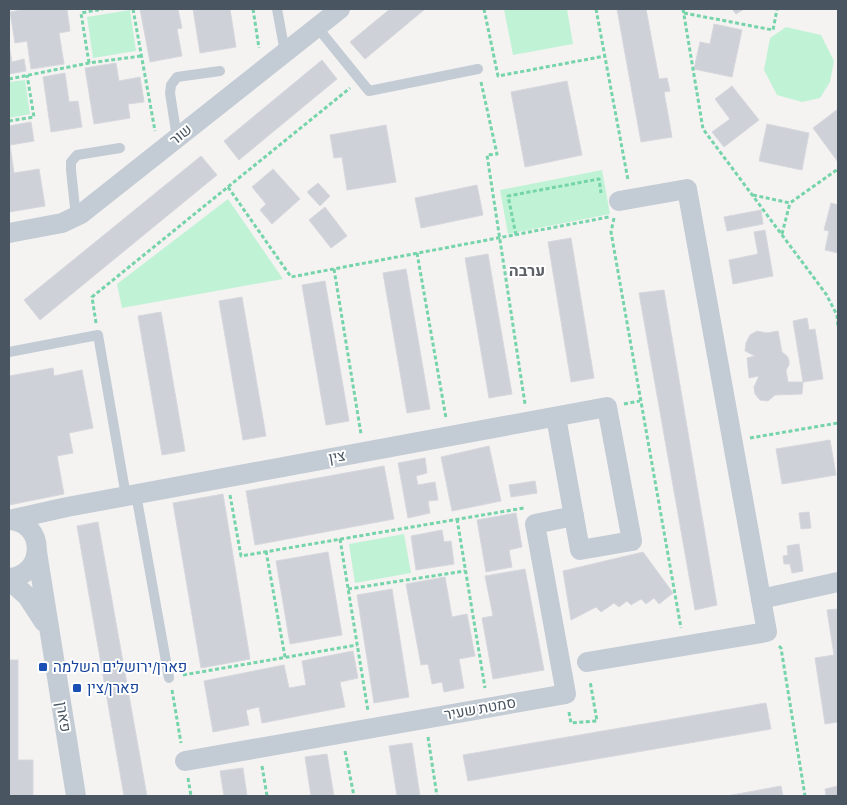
<svg xmlns="http://www.w3.org/2000/svg" width="847" height="805" font-family="'Alegreya Sans',Heebo,sans-serif">
<rect width="100%" height="100%" fill="#f5f2f2"/>
<g fill="#c0f3d6">
<polygon points="504,9 567,9 573,44 513,55"/>
<polygon points="130,10 136,51 93,58 87,17"/>
<polygon points="786,27 821,35 834,61 830,82 820,98 802,102 777,95 764,70 770,38"/>
<polygon points="25,80 30,114 9,118 9,82"/>
<polygon points="602,170 610,214 508,234 500,190"/>
<polygon points="228,199 283,279 122,308 117,284"/>
<polygon points="404,534 411,573 355,583 349,544"/>
</g>
<g fill="#ced1d7" stroke="#d6d8de">
<polygon points="26,9 67,9 70,31 59,33 64,64 31,69 27,41 15,43 10,12"/>
<polygon points="140,9 178,9 182,28 177,29 182,56 150,62"/>
<polygon points="193,9 230,9 236,47 200,53"/>
<polygon points="390,9 425,9 365,59 350,42"/>
<polygon points="617,9 646,9 659,79 667,78 670,91 664,92 672,137 641,142"/>
<polygon points="732,9 744,9 736,14"/>
<polygon points="714,24 742,30 732,77 694,69 700,42 710,44"/>
<polygon points="9,45 12,62 24,59 26,71 9,74"/>
<polygon points="322,60 337,79 239,160 224,141"/>
<polygon points="116,63 119,81 140,77 144,102 128,104 130,118 94,124 85,68"/>
<polygon points="65,73 69,102 78,101 82,127 51,132 43,77"/>
<polygon points="567,81 582,155 525,167 511,92"/>
<polygon points="732,86 759,120 724,147 712,132 730,119 715,99"/>
<polygon points="838,109 838,162 813,128"/>
<polygon points="31,122 34,141 10,145 14,173 39,169 45,206 9,212 9,126"/>
<polygon points="767,124 809,133 802,170 759,161"/>
<polygon points="386,125 396,182 347,190 342,157 334,158 330,135"/>
<polygon points="201,156 217,175 40,320 24,300"/>
<polygon points="273,169 300,199 272,224 260,210 266,204 252,187"/>
<polygon points="318,183 330,196 320,206 307,192"/>
<polygon points="477,185 483,215 421,228 415,198"/>
<polygon points="831,203 838,205 838,253 825,250 829,231 824,230"/>
<polygon points="325,207 347,236 331,248 309,220"/>
<polygon points="761,210 763,224 727,231 724,217"/>
<polygon points="765,230 773,276 733,284 729,260 758,254 754,232"/>
<polygon points="571,238 594,378 571,382 548,242"/>
<polygon points="488,254 512,394 489,398 465,258"/>
<polygon points="406,269 430,409 407,413 383,273"/>
<polygon points="325,281 349,421 326,425 302,285"/>
<polygon points="664,290 717,605 695,610 639,293"/>
<polygon points="242,297 266,436 243,440 219,301"/>
<polygon points="161,312 185,451 162,455 138,316"/>
<polygon points="807,318 809,330 815,329 823,379 803,382 793,321"/>
<polygon points="757,331 767,333 778,331 782,352 787,356 789,360 789,365 786,370 788,382 803,382 802,394 775,395 768,401 760,400 755,394 754,387 759,376 749,378 747,358 755,356 745,351 746,343 750,335"/>
<polygon points="53,368 54,376 82,370 93,428 69,433 73,453 57,456 64,494 9,505 9,376"/>
<polygon points="830,440 836,475 782,484 776,449"/>
<polygon points="489,446 501,501 452,511 441,457"/>
<polygon points="425,458 427,473 416,476 418,485 435,482 438,500 428,501 430,513 408,518 398,463"/>
<polygon points="384,466 394,519 255,545 246,491"/>
<polygon points="535,481 537,493 511,497 509,485"/>
<polygon points="223,494 250,659 201,668 173,503"/>
<polygon points="809,512 811,528 801,529 799,513"/>
<polygon points="516,513 522,547 509,550 512,567 486,572 477,520"/>
<polygon points="98,522 147,796 124,796 77,526"/>
<polygon points="442,530 444,542 451,541 454,564 416,570 411,536"/>
<polygon points="799,544 803,571 792,573 790,564 784,564 783,556 788,555 787,546"/>
<polygon points="328,552 342,635 290,644 276,561"/>
<polygon points="643,552 673,593 659,604 654,598 646,604 641,599 631,605 627,601 619,607 614,603 601,612 596,607 571,620 563,571"/>
<polygon points="525,569 544,670 493,679 482,618 493,616 485,576"/>
<polygon points="445,577 452,617 467,614 475,656 459,659 464,688 444,692 442,682 432,684 428,664 421,665 406,584"/>
<polygon points="392,589 409,697 374,703 357,595"/>
<polygon points="838,609 838,722 825,724 815,658 834,655 827,610"/>
<polygon points="353,651 358,678 340,682 345,707 262,723 259,707 246,710 249,725 213,732 204,681 284,665 289,688 306,685 302,661"/>
<polygon points="9,660 18,660 18,760 33,760 33,796 9,796"/>
<polygon points="766,703 771,729 468,781 463,755"/>
<polygon points="412,743 420,796 397,796 389,746"/>
<polygon points="327,754 334,796 311,796 305,757"/>
<polygon points="243,768 247,796 224,796 220,771"/>
<polygon points="781,786 783,796 727,796"/>
<polygon points="838,786 838,796 826,796 825,789"/>
</g>
<g fill="none" stroke-linecap="round" stroke-linejoin="round">
<g stroke="#75d4a9" stroke-width="3" stroke-dasharray="4 2.5" stroke-linecap="butt">
<polyline points="133,9 155,131"/>
<polyline points="253,9 259,48"/>
<polyline points="484,9 498,76 605,56"/>
<polyline points="596,9 628,180"/>
<polyline points="683,9 703,129 826,294 837,315 838,327"/>
<polyline points="684,13 773,30 777,9"/>
<polyline points="89,63 81,13 103,9"/>
<polyline points="9,79 89,63 141,56"/>
<polyline points="481,82 497,154 487,155 525,404"/>
<polyline points="9,121 34,117 27,75"/>
<polyline points="228,187 291,277 609,217"/>
<polyline points="753,195 790,203 838,169"/>
<polyline points="614,218 611,232 681,628"/>
<polyline points="782,234 790,203"/>
<polyline points="516,235 508,196 599,179 601,193"/>
<polyline points="417,253 446,418"/>
<polyline points="334,269 361,434"/>
<polyline points="96,323 92,297 350,88"/>
<polyline points="624,404 640,401"/>
<polyline points="750,438 838,423"/>
<polyline points="230,495 241,556 524,508"/>
<polyline points="457,519 485,688"/>
<polyline points="340,539 368,711"/>
<polyline points="266,551 285,657"/>
<polyline points="348,589 465,571"/>
<polyline points="779,646 781,648 805,796"/>
<polyline points="183,675 357,645"/>
<polyline points="172,690 181,743"/>
<polyline points="569,712 571,723 597,721 590,681"/>
<polyline points="428,737 437,796"/>
<polyline points="345,751 354,796"/>
<polyline points="262,766 267,796"/>
<polyline points="188,778 191,796"/>
</g>
<g stroke="#c3ccd4" stroke-width="10">
<polyline points="277,9 285,52"/>
<polyline points="317,27 369,91 478,69"/>
<polyline points="177,138 170,93 171,85 177,77 220,71"/>
<polyline points="76,217 71,170 71,162 77,155 120,148"/>
<polyline points="9,352 98,335 126,496"/>
<polyline points="136,494 169,678"/>
</g>
<g stroke="#c3ccd4" stroke-width="20">
<polyline points="9,233 62,223 81,214 340,9"/>
<polyline points="9,520 67,507 607,407 632,541 580,550 556,417"/>
<path d="M 9,520 C 46,522 46,575 9,578"/>
<polyline points="37,552 76,796"/>
<polyline points="9,580 27,596 44,622"/>
<polyline points="761,599 838,582"/>
<polyline points="587,662 767,632 687,189 619,201"/>
<polyline points="185,761 566,694 535,524 574,516"/>
</g>
</g>
<g fill="#1a4fb4" stroke="#fff" stroke-width="2">
<rect x="38" y="662" width="10" height="10" rx="2.5"/>
<rect x="72" y="683" width="10" height="10" rx="2.5"/>
</g>
<g text-anchor="middle" dominant-baseline="central" stroke-width="4" stroke-linejoin="round" paint-order="stroke">
<g font-size="15" fill="#495561" stroke="#fff">
<text transform="translate(181 135) rotate(-39)">שור</text>
<text transform="translate(337 457) rotate(-10)">צין</text>
<text transform="translate(480 709) rotate(-10)">סמטת שעיר</text>
<text transform="translate(63 717) rotate(81)">פארן</text>
</g>
<g font-size="15" fill="#164399" stroke="#fff" text-anchor="start">
<text x="53" y="667">פארן/ירושלים השלמה</text>
<text x="87" y="688">פארן/צין</text>
</g>
<g font-size="16" font-weight="bold" fill="#5e6268" stroke="#fff">
<text x="527" y="271">ערבה</text>
</g>
</g>
<rect width="847" height="805" fill="none" stroke="#495561" stroke-width="20"/>
</svg>
